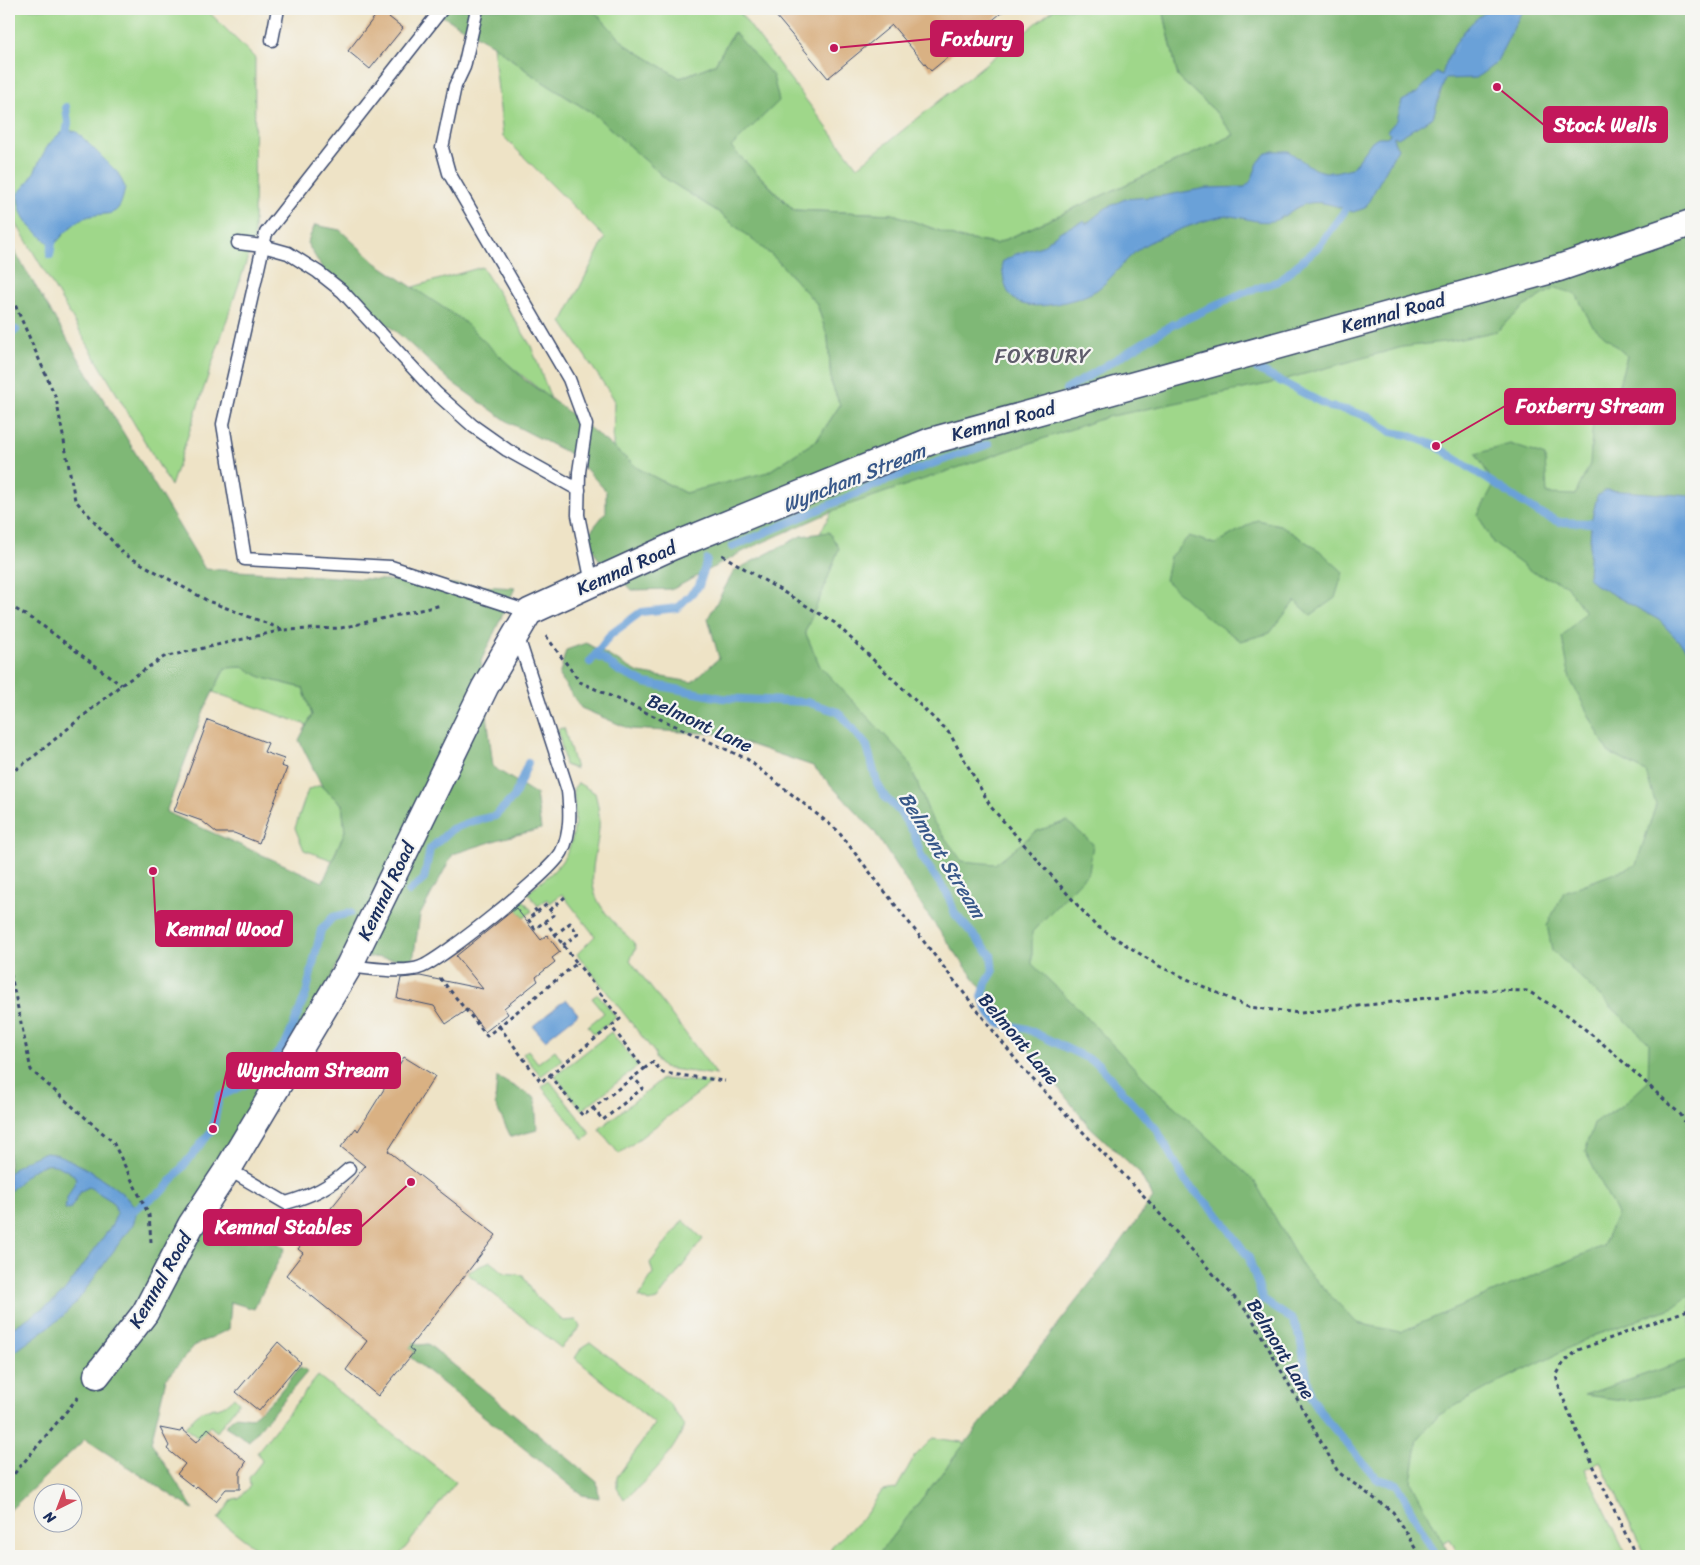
<svg xmlns="http://www.w3.org/2000/svg" width="1700" height="1565" font-family="Sriracha,sans-serif">
<rect width="100%" height="100%" fill="#f6f6f2"/>
<filter id="ink" filterUnits="userSpaceOnUse"><feTurbulence type="fractalNoise" baseFrequency=".02" numOctaves="2"/><feDisplacementMap in="SourceGraphic" scale="10" xChannelSelector="R" yChannelSelector="G"/><feConvolveMatrix kernelMatrix="1 2 1 2 8 2 1 2 1" color-interpolation-filters="sRGB"/></filter>
<filter id="wash" filterUnits="userSpaceOnUse"><feTurbulence type="fractalNoise" baseFrequency=".0096" numOctaves="4" result="noise"/><feDisplacementMap in="SourceGraphic" scale="20" xChannelSelector="R" yChannelSelector="G"/><feGaussianBlur stdDeviation="1.12" result="paint"/><feColorMatrix in="noise" values="0 0 0 0 0 0 0 0 0 0 0 0 0 0 0 0 0 1.4 0 .05"/><feComposite in="paint" operator="in"/></filter>
<g filter="url(#wash)">
<rect width="100%" height="100%" fill="#eee3c6"/>
<g fill="#9fd78a" stroke="#5d8374">
<polygon points="9,9 206,9 255,58 254,239 171,486 9,211"/>
<polygon points="592,9 737,9 857,167 1054,9 1163,9 1178,77 1214,110 1234,135 996,244 959,238 893,214 794,210 731,147 733,33 715,64 680,78 626,45"/>
<polygon points="493,45 535,77 595,115 666,179 717,211 775,258 817,304 828,338 831,382 840,405 817,440 768,472 727,492 685,493 639,469 613,448 614,399 562,322 605,238 503,136"/>
<polygon points="482,267 531,346 551,399 413,287"/>
<polygon points="1569,282 1691,393 1691,1556 1645,1556 1600,1461 1585,1469 1627,1556 1459,1556 1450,1539 1417,1556 1286,1266 840,769 815,655 805,632 797,575 880,424"/>
<polygon points="243,667 263,678 303,688 312,715 307,725 213,692 225,668"/>
<polygon points="564,728 576,769 565,765 558,729"/>
<path d="M 578,783 L 595,793 C 598,804 600,816 599,828 C 598,848 589,870 594,890 C 599,911 620,928 634,943 L 636,948 L 630,960 L 717,1075 L 663,1068 L 655,1058 L 655,1053 L 577,954 L 595,936 L 562,894 L 550,903 L 547,899 L 538,906 L 528,893 C 538,884 554,873 562,861 C 577,840 576,813 573,789 Z"/>
<polygon points="320,785 342,804 345,831 332,860 304,850 295,828 308,790"/>
<polygon points="520,896 532,911 524,918 515,907 496,923 491,917"/>
<polygon points="598,994 616,1017 594,1034 588,1026 604,1013 592,998"/>
<polygon points="611,1032 638,1066 582,1110 555,1076"/>
<polygon points="528,1050 538,1063 555,1050 562,1060 541,1076 523,1054"/>
<polygon points="662,1079 712,1083 619,1154 599,1129"/>
<polygon points="550,1081 591,1134 584,1140 542,1087"/>
<polygon points="683,1220 703,1239 657,1300 649,1302 639,1297 653,1273 650,1263"/>
<polygon points="490,1261 505,1273 523,1275 534,1294 563,1321 576,1320 580,1327 561,1348 467,1273"/>
<path d="M 590,1342 L 670,1404 L 684,1426 C 674,1454 646,1481 624,1500 L 617,1488 L 617,1477 L 655,1424 L 575,1358 L 582,1347 Z"/>
<polygon points="318,1376 456,1482 399,1556 266,1556 218,1519 233,1499 239,1498 250,1486 249,1478 262,1461 257,1452"/>
<path d="M 234,1397 L 239,1402 L 217,1432 L 210,1426 L 198,1438 L 185,1428 C 190,1422 195,1415 202,1411 C 215,1405 219,1413 234,1397 Z"/>
<polygon points="933,1438 962,1442 964,1445 877,1556 829,1556 832,1546 864,1517 882,1491 896,1489 914,1457"/>
</g>
<g fill="#7fb876" stroke="#4d746a" fill-rule="evenodd">
<polygon points="430,9 592,9 626,45 680,78 715,64 734,32 773,76 779,101 731,147 793,210 893,214 959,238 996,244 1234,135 1214,110 1178,77 1163,9 1691,9 1691,1180 1683,1192 1691,1214 1691,1294 1674,1307 1593,1336 1493,1385 1439,1415 1418,1439 1411,1481 1450,1556 877,1556 1102,1268 1153,1198 1139,1172 1088,1125 1006,1022 925,911 874,831 813,766 719,734 630,729 581,708 559,676 566,650 586,643 639,673 692,682 719,658 708,618 734,571 801,536 829,532 839,548 823,591 805,632 820,666 908,760 932,820 962,861 995,864 1037,831 1067,821 1093,844 1089,872 1032,932 1032,964 1076,1006 1143,1077 1255,1182 1303,1267 1357,1323 1400,1332 1603,1246 1617,1214 1585,1151 1594,1123 1623,1105 1648,1082 1649,1043 1552,950 1547,925 1564,892 1636,865 1656,805 1646,772 1608,752 1570,679 1562,637 1585,612 1566,585 1532,572 1493,543 1478,515 1494,484 1476,454 1510,444 1545,456 1547,494 1575,495 1590,464 1593,418 1617,391 1627,356 1592,325 1576,294 1555,288 1525,306 1497,331 1452,341 1403,347 1268,384 1107,417 842,507 748,549 673,589 632,590 599,560 586,537 606,512 606,491 574,456 510,423 453,383 400,335 327,276 307,243 315,225 340,230 376,263 462,320 525,380 586,425 639,469 685,493 768,472 817,440 840,405 831,382 828,339 817,304 775,258 717,211 666,179 595,115 535,77 493,45"/>
<path d="M 9,242 L 205,569 L 515,588 L 481,661 L 493,767 L 536,794 L 541,829 L 500,839 L 453,854 L 420,915 L 413,960 L 342,955 L 215,1210 L 238,1217 L 285,1248 L 254,1309 L 231,1302 L 229,1329 L 194,1346 L 166,1379 L 151,1442 L 194,1510 L 85,1439 L 9,1511 ZM 243,667 L 263,678 L 303,688 L 312,715 L 299,740 L 323,788 L 342,804 L 345,831 L 323,882 L 166,812 L 205,708 L 225,668 Z"/>
<polygon points="1257,520 1280,525 1320,551 1343,572 1335,598 1311,615 1295,601 1270,633 1241,641 1202,614 1165,580 1170,557 1189,536 1215,544"/>
<polygon points="497,1077 535,1098 537,1130 511,1137 495,1104"/>
<polygon points="339,1283 413,1342 418,1345 428,1344 597,1482 599,1498 582,1495 410,1357 414,1352 335,1288"/>
<polygon points="1691,1359 1691,1390 1686,1389 1631,1401 1584,1395"/>
<polygon points="300,1367 308,1371 249,1441 225,1426 235,1416 251,1418 273,1400"/>
</g>
<g fill="#6ba1d8" stroke="#43689b">
<path d="M 1491,9 L 1523,9 L 1496,63 L 1476,78 L 1445,79 L 1433,117 L 1398,138 L 1394,136 L 1394,142 L 1398,148 L 1365,208 L 1353,212 C 1336,206 1316,197 1298,207 C 1290,211 1282,219 1272,221 C 1257,224 1242,216 1227,216 C 1210,217 1164,235 1148,243 C 1128,254 1116,275 1098,289 C 1083,300 1035,312 1018,302 C 1004,294 1003,277 1002,262 L 1016,254 L 1042,246 L 1061,231 L 1084,221 L 1086,224 L 1106,208 L 1125,199 L 1163,196 L 1206,188 L 1245,187 L 1251,181 L 1258,163 L 1265,154 L 1273,151 L 1288,151 L 1314,169 L 1325,172 L 1335,172 L 1352,168 L 1372,141 L 1378,137 L 1387,137 L 1391,134 L 1387,131 L 1397,120 L 1402,101 L 1417,93 L 1437,72 L 1442,75 C 1450,48 1465,23 1491,9 Z"/>
<path d="M 67,130 L 77,132 L 118,173 L 125,187 C 119,224 108,209 84,218 C 71,224 62,237 52,247 C 32,226 19,223 18,193 C 41,174 39,142 67,130 Z"/>
<polygon points="1606,490 1691,496 1691,654 1659,620 1594,584 1588,577 1591,523 1597,496"/>
<polygon points="566,999 578,1014 545,1040 533,1026"/>
<path d="M 46,1152 C 65,1153 128,1191 135,1208 C 137,1214 135,1219 133,1224 L 78,1300 L 61,1318 L 9,1356 L 9,1328 L 14,1327 L 50,1304 L 64,1292 L 112,1225 L 117,1213 L 113,1202 L 89,1187 L 81,1191 L 70,1209 L 65,1209 L 67,1198 L 77,1178 C 73,1174 69,1172 64,1169 C 41,1155 25,1177 9,1192 L 9,1173 L 23,1162 Z"/>
</g>
<g fill="none" stroke-linecap="round" stroke-linejoin="round">
<g stroke="#6ba1d8" stroke-width="8">
<polyline points="65,140 68,123 66,107"/>
<polyline points="50,255 53,238"/>
<polyline points="1168,327 1243,293 1279,281 1318,247 1352,201"/>
<polyline points="9,335 16,330"/>
<polyline points="1257,369 1330,407 1351,411 1372,418 1391,432 1408,435 1436,446 1539,513 1559,522 1591,523 1600,527"/>
<polyline points="1066,390 1172,325"/>
<polyline points="732,547 892,478 989,444"/>
<polyline points="595,656 604,659 619,671 645,683 722,698 807,702 838,712 867,746 877,783 885,797 899,811 914,833 921,856 948,895 955,914 991,955 993,972 986,983 982,997 989,1014 999,1023 1027,1029 1097,1063 1157,1130 1185,1181 1220,1217 1249,1258 1263,1300 1293,1320 1300,1338 1311,1397 1325,1418 1377,1479 1397,1484 1436,1556"/>
<polyline points="590,662 611,634 641,612 677,608 699,586 707,560"/>
<polyline points="409,892 424,879 430,849 452,829 473,821 495,816 514,797 528,763"/>
<polyline points="130,1216 135,1209 164,1190 213,1129 219,1097 257,1079 287,1041 306,994 321,930 333,917 350,913"/>
</g>
</g>
<g id="blocks">
<g fill="#d9b183">
<polygon points="770,9 1006,9 931,71 892,25 828,78"/>
<polygon points="380,10 403,28 370,69 348,51"/>
<polygon points="208,720 268,743 264,752 284,759 281,766 287,768 259,843 234,833 217,833 202,821 174,811"/>
<polygon points="516,908 541,940 547,935 560,952 552,958 555,962 536,977 538,981 504,1008 508,1014 485,1032 468,1009 446,1024 434,1006 397,998 401,978 420,976 483,989 456,956"/>
<polygon points="404,1057 435,1076 388,1151 496,1235 409,1348 414,1352 378,1396 346,1370 367,1341 286,1275 303,1253 298,1249 365,1166 341,1147 356,1128 358,1131"/>
<polygon points="278,1342 300,1362 259,1411 236,1392"/>
<polygon points="160,1428 180,1432 182,1429 197,1442 208,1428 246,1462 240,1472 240,1489 226,1489 216,1501 197,1486 195,1488 177,1474 185,1464 167,1449 169,1446"/>
</g>
</g>
</g>
<g filter="url(#ink)">
<use href="#blocks" fill-opacity="0" stroke="#3b4a6e" stroke-width="1"/>
<g fill="none" stroke-linecap="round" stroke-linejoin="round">
<g stroke="#3b4a6e" stroke-width="15">
<g id="lane">
<polyline points="442,9 266,233 223,424 245,559 391,567 529,612"/>
<polyline points="477,9 464,67 455,86 442,148 449,173 569,379 586,425 579,472 578,515 592,583"/>
<polyline points="272,40 278,9"/>
<polyline points="238,243 263,246 288,253 318,272 342,291 436,393 473,426 507,450 579,490"/>
<path d="M 349,966 C 367,968 405,974 421,967 C 441,960 554,870 562,851 C 571,833 570,811 568,791 L 517,634"/>
<path d="M 228,1169 L 286,1203 C 313,1195 328,1188 349,1169"/>
</g>
</g>
<g stroke="#3b4a6e" stroke-width="29">
<polyline id="street" points="97,1375 145,1313 191,1225 228,1169 349,966 485,687 529,612 671,547 931,441 1559,268 1691,223"/>
</g>
<g stroke="#3b4a6e" stroke-width="3" stroke-dasharray="4 4" stroke-linecap="butt">
<polyline points="9,291 56,398 75,500 124,554 208,601 284,630 341,628 442,605"/>
<polyline points="722,555 835,623 950,734 991,807 1095,925 1159,966 1248,1007 1300,1013 1494,990 1528,991 1569,1016 1609,1049 1681,1115 1691,1133"/>
<polyline points="9,605 43,626 121,685"/>
<polyline points="546,636 580,682 747,759 837,830 1023,1069 1143,1195 1250,1315 1338,1472 1393,1512 1420,1556"/>
<polyline points="9,774 32,758 121,685 164,657 283,630"/>
<polyline points="550,910 565,897"/>
<polyline points="537,912 546,905 554,915 545,921"/>
<polyline points="555,935 570,923 578,934 563,945"/>
<polyline points="9,966 31,1070 113,1142 149,1215 151,1242"/>
<polyline points="440,978 487,1036 577,963 545,921 535,929 528,919 537,912 533,907"/>
<polyline points="499,1026 541,1082 620,1019 577,963"/>
<polyline points="644,1069 653,1062 663,1073 725,1081"/>
<polyline points="549,1075 583,1116 644,1069 611,1026"/>
<polyline points="593,1108 603,1120 643,1088 634,1078"/>
<polyline points="9,1480 80,1395"/>
<polyline points="1636,1556 1576,1429 1561,1393 1556,1376 1564,1362 1578,1350 1691,1309"/>
</g>
<use href="#lane" stroke="#fff" stroke-width="12"/>
<use href="#street" stroke="#fff" stroke-width="26"/>
</g>
</g>
<g text-anchor="middle" dominant-baseline="central" stroke-width="4.5" stroke-linejoin="round" paint-order="stroke">
<g font-size="19" fill="#1b2f5e" stroke="#f6f6f2">
<text transform="translate(1393 313) rotate(-15)">Kemnal Road</text>
<text transform="translate(1003 421) rotate(-15)">Kemnal Road</text>
<text transform="translate(626 568) rotate(-24)">Kemnal Road</text>
<text transform="translate(700 723) rotate(25)">Belmont Lane</text>
<text transform="translate(386 891) rotate(-64)">Kemnal Road</text>
<text transform="translate(1019 1039) rotate(50)">Belmont Lane</text>
<text transform="translate(160 1280) rotate(-60)">Kemnal Road</text>
<text transform="translate(1281 1349) rotate(59)">Belmont Lane</text>
</g>
<g font-size="20" font-style="italic" fill="#375789" stroke="#f6f6f2">
<text transform="translate(854 478) rotate(-22)">Wyncham Stream</text>
<text transform="translate(942 855) rotate(58)">Belmont Stream</text>
</g>
<g font-size="21" letter-spacing="1" fill="#5e5c6b" stroke="#f6f6f2">
<text x="1043" y="356">FOXBURY</text>
</g>
</g>
<path fill="none" stroke="#c2185b" stroke-width="2" d="M834 48L931 39M1497 87L1544 125M1436 446L1505 406M153 871L156 929M213 1129L227 1070M411 1182L361 1227"/>
<g fill="#c2185b" stroke="#f6f6f2" stroke-width="2">
<circle cx="834" cy="48" r="5"/>
<circle cx="1497" cy="87" r="5"/>
<circle cx="1436" cy="446" r="5"/>
<circle cx="153" cy="871" r="5"/>
<circle cx="213" cy="1129" r="5"/>
<circle cx="411" cy="1182" r="5"/>
</g>
<g fill="#c2185b" stroke="#c2185b" stroke-width="2">
<rect x="931" y="21" width="92" height="35" rx="5"/>
<rect x="1544" y="107" width="123" height="35" rx="5"/>
<rect x="1505" y="389" width="170" height="35" rx="5"/>
<rect x="156" y="911" width="136" height="35" rx="5"/>
<rect x="227" y="1053" width="173" height="35" rx="5"/>
<rect x="204" y="1210" width="157" height="35" rx="5"/>
</g>
<g font-size="20" text-anchor="middle" font-weight="bold" fill="#fff">
<text x="977" y="46">Foxbury</text>
<text x="1605" y="132">Stock Wells</text>
<text x="1590" y="413">Foxberry Stream</text>
<text x="224" y="936">Kemnal Wood</text>
<text x="313" y="1077">Wyncham Stream</text>
<text x="283" y="1234">Kemnal Stables</text>
</g>
<rect width="1700" height="1565" fill="none" stroke="#f6f6f2" stroke-width="30"/>
<g transform="translate(58 1508) rotate(222)"><circle r="24" fill="#f6f6f2" stroke="#9ea6b7"/>
<path d="M0-4L9 19L0 12L-9 19Z" fill="#d1495b"/>
<text y="-8" font-size="14" font-weight="bold" text-anchor="middle" fill="#1b2f5e">N</text>
</g>
</svg>
